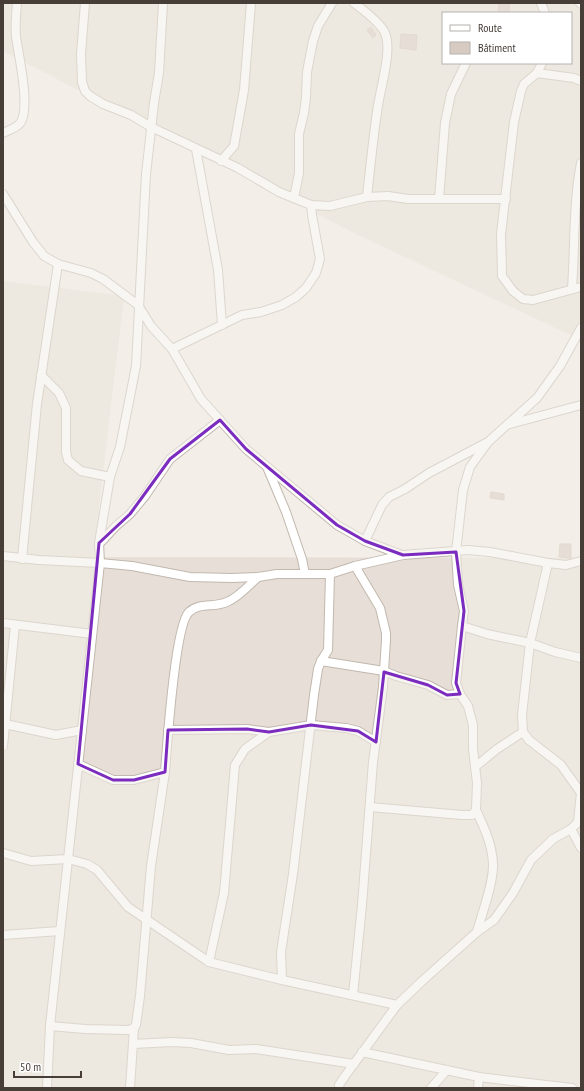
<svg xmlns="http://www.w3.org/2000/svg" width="584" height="1091" font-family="'PT Sans Narrow',sans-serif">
<rect width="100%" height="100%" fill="#f3eee8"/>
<g fill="#e7dfd7" fill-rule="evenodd">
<path d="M 3,3 L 581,3 L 581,340 L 354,233 L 3,51 ZM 443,13 L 571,13 L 571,63 L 443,63 Z"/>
<polygon points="3,281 124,296 93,557 581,558 581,1088 3,1088"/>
</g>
<g fill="#d7cbc1" stroke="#cfbfb2">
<polygon points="499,3 509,3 509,13 498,13"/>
<polygon points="371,27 376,35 373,38 367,30"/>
<polygon points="401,34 417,35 416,50 400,48"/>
<polygon points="491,492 504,494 504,500 490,498"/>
<polygon points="560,544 571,544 571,558 559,557"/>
</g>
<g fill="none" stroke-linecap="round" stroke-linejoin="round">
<g stroke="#c1b8ae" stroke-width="10">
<g id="minor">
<polyline points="85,3 81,54 82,82 85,91 90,96 103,104 131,115 151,127 238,168 279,192 311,205 330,206 367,197 388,196 408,199 506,199"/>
<path d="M 354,3 C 362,9 381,23 385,33 C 393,51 379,92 377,112 C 373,140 370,169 367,197"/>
<polyline points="541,3 545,13"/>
<polyline points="580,3 581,4"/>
<polyline points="542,63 537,73 524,84 521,91 514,122 501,234 502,276 513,291 523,299 533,300 581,287"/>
<polyline points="537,73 574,78 581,81"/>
<path d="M 3,133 C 9,130 17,128 21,122 C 30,105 19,57 16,37 C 15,26 16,14 17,3"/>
<polyline points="196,149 218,270 222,325"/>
<polyline points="221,161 234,146 244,90 251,3"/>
<polyline points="3,194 33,242 44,256 58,264 91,273 103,279 138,305 151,326 172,349 201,399 246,449 337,525 365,541 402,555"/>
<polyline points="294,198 299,173 299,134 304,113 306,97 307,72 313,41 318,26 332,3"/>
<polyline points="439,199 445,123 451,94 466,63"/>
<path d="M 572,289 C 575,247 573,204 581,163"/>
<polyline points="581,328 560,366 537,398 488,442 470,467 463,490 456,552 458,585 464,611 462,626 487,634 530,643 555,652 581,658"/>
<polyline points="172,349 242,315 261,312 282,305 296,297 306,288 316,273 320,259 312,215 311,205"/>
<polyline points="41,375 59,393 66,408 66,452 68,460 81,471 110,477"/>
<polyline points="510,424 581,405"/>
<polyline points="267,467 286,512 302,559 305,574"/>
<polyline points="365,541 382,505 389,497 405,489 429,473 486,443"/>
<polyline points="100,543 116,526 130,514 145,496 170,459 220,420"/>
<polyline points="3,556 39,560 100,563 132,566 190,577 232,578 258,577 277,574 330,574 355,566 403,555 468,550 490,552 548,563 566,565 581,561"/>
<polyline points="22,559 37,404 58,264"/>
<polyline points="548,563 530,643 522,715 523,732 529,740 561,765 581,793"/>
<polyline points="3,623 92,634"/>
<polyline points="321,661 384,671 396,676 428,685 447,695 460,694"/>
<polyline points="5,724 56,735 82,730"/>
<polyline points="168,730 247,729 269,732"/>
<polyline points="3,746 15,625"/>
<path d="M 78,764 L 113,780 L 134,780 L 165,772 C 167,747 175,625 189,612 C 200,602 214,608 227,602 C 239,597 248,586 258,577"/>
<polyline points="475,767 497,749 523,732"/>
<polyline points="370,807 462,815 472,815 476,810 477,783 473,749 473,725 468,706 460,694 456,683 462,626"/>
<path d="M 476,810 C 484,827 492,844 493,863 C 494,882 482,913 477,932"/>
<polyline points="571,829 581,848"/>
<polyline points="3,853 31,861 68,859 87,864 97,870 128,907 209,962 282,980 397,1005"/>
<polyline points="3,935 60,931"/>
<polyline points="209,962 224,893 235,765 245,749 269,732 311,725 346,728 358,731 376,742"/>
<polyline points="282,980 281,952 293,874 314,695 318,669 321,661 328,650 330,574"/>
<polyline points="353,995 362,905 373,762 383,687 386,640 386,633 380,608 355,566"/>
<polyline points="50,1026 85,1029 129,1030 134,1028 136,1025 140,996 151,866 165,772"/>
<polyline points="133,1044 172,1042 191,1043 229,1050 256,1049 354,1064"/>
<polyline points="362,1052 479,1077 572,1088"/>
<polyline points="47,1088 50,1026 100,563 99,543 110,477 120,447 136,366 146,174 154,103 159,73 163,3"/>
<polyline points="130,1088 134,1028"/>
<polyline points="339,1088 339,1085 345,1076 397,1005 421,982 477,932 494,920 513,893 531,860 553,839 571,829 578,822 581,793"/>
<polyline points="431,1088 447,1070"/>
<polyline points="478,1088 479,1077"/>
</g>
</g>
<use href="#minor" stroke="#fff" stroke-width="8"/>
</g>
<path d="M0 0H584V1091H0ZM 220,420 L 246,449 L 337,525 L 365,541 L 403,555 L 456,552 L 464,611 L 456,683 L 460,694 L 447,695 L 428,685 L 384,672 L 376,742 L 358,731 L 311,725 L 269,732 L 247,729 L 168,730 L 165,772 L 134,780 L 113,780 L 78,764 L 99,543 L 130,514 L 170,459 Z" fill="#f3eee8" fill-opacity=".55" fill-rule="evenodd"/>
<path fill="none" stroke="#7b2cbf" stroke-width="3" stroke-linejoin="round" d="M 220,420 L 246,449 L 337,525 L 365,541 L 403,555 L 456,552 L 464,611 L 456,683 L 460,694 L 447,695 L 428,685 L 384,672 L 376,742 L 358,731 L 311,725 L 269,732 L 247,729 L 168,730 L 165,772 L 134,780 L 113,780 L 78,764 L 99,543 L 130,514 L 170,459 Z"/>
<rect width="584" height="1091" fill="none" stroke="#463e37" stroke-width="8"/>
<rect x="442" y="12" width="130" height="52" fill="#ffffff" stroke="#b5b2af"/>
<rect x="450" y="25" width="20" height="6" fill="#ffffff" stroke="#b5b2af"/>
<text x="478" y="32" font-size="12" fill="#463e37">Route</text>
<rect x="450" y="42" width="20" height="12" fill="#d7cbc1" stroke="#b5b2af"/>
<text x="478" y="52" font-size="12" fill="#463e37">Bâtiment</text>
<path d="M14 1071v6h67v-6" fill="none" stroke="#463e37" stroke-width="2"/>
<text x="20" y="1071" font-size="12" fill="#463e37" stroke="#ffffff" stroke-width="3" paint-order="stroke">50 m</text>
</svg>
